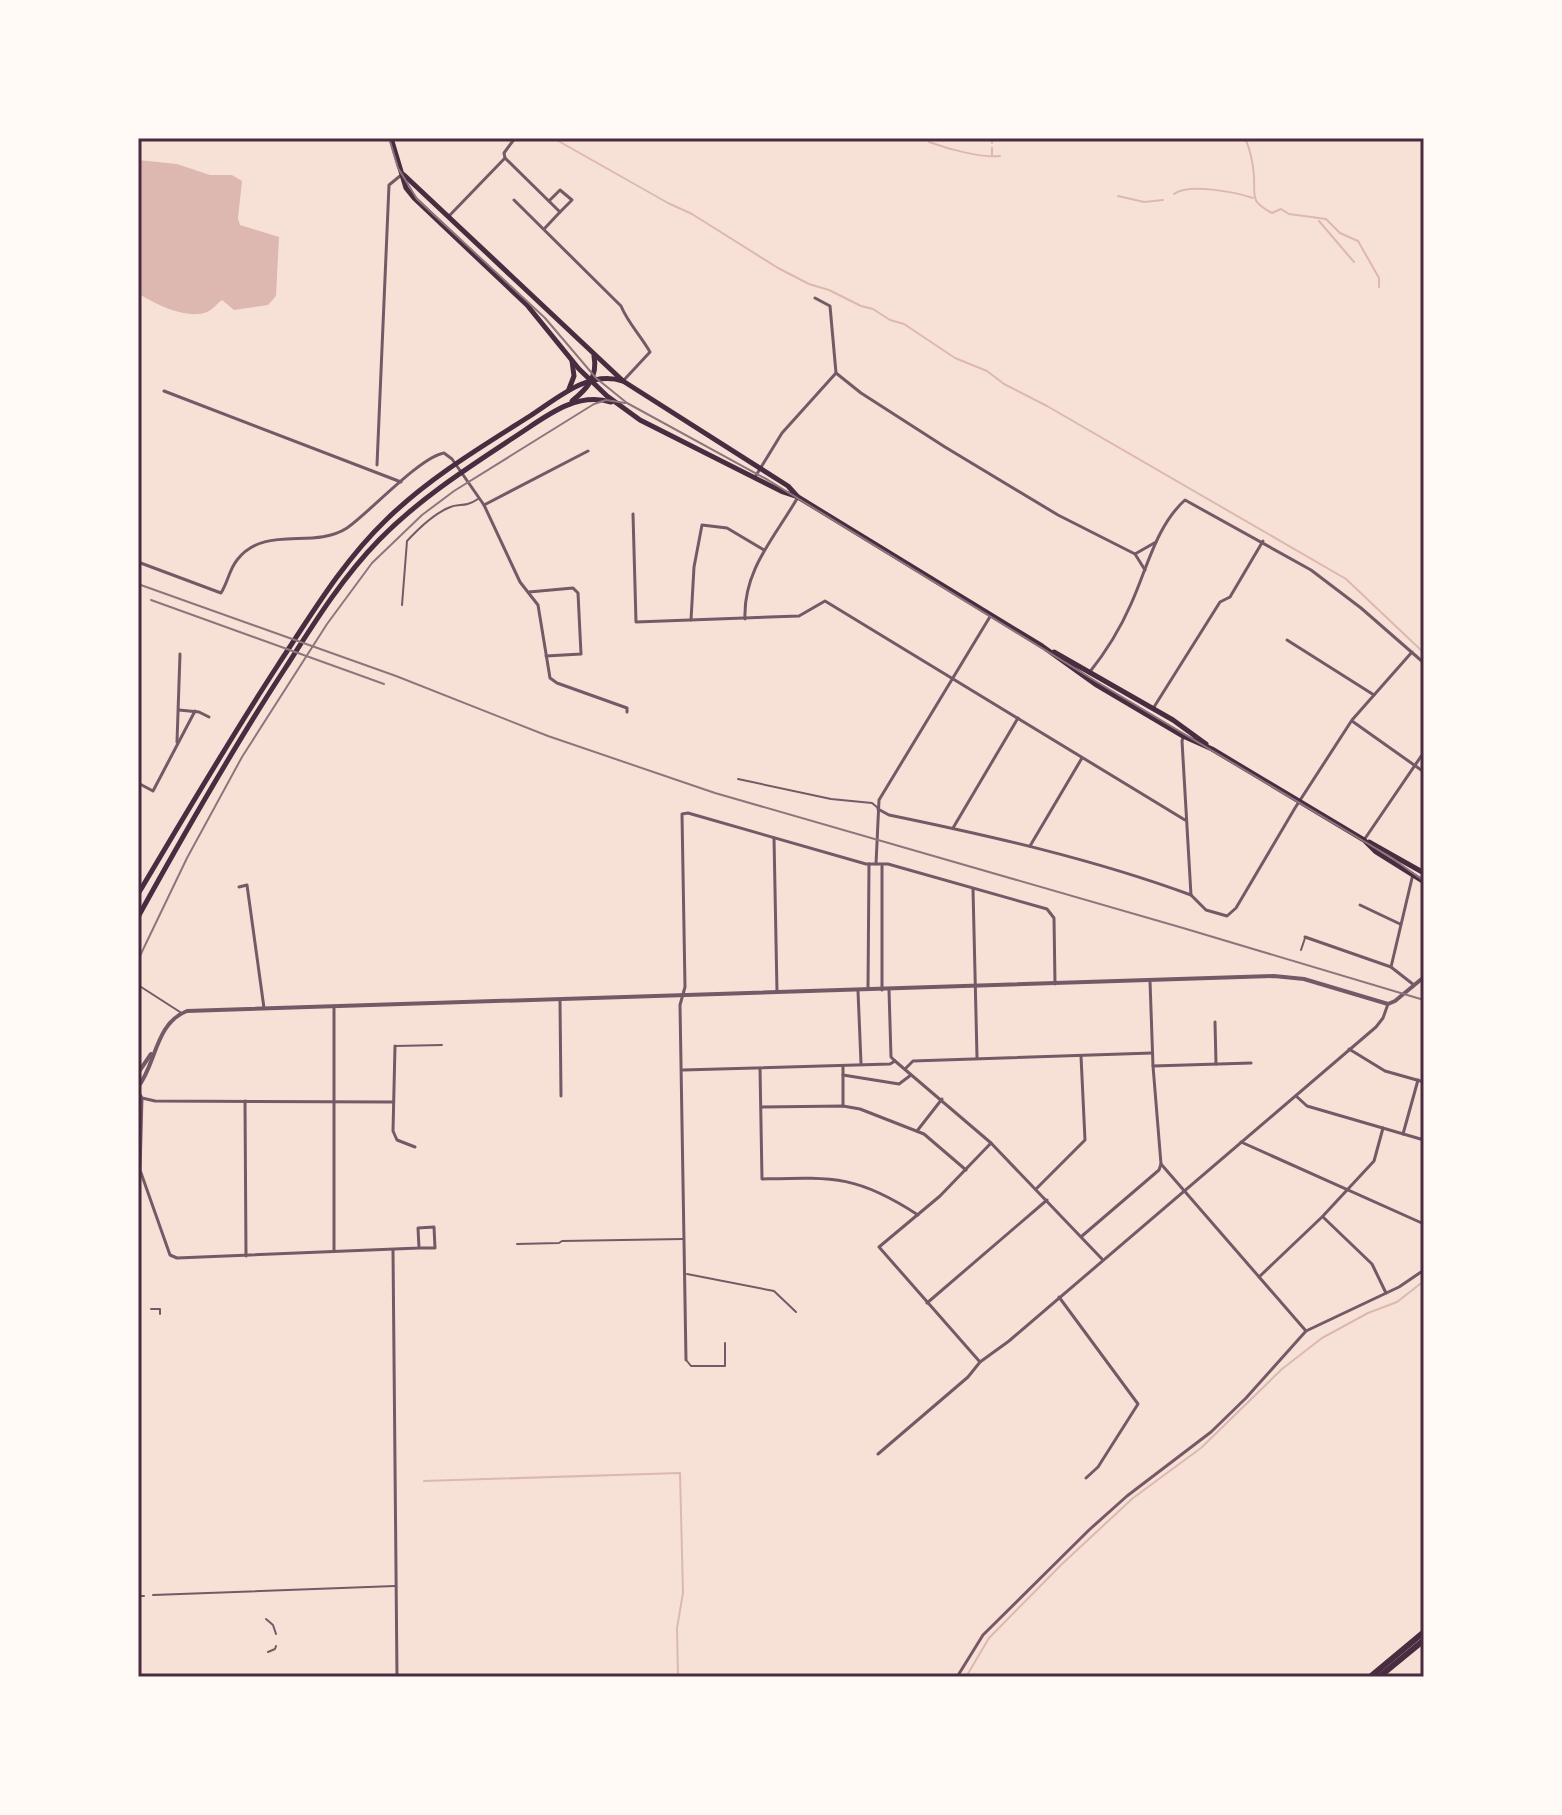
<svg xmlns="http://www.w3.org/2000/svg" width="1562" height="1815" font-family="'Times New Roman',serif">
<rect width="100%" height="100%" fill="#f7e1d7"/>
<path fill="#dcb8b0" d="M 138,160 L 177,164 L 210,175 L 232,175 L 242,181 L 238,218 L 240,225 L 279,237 L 276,296 L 268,305 L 234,310 L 222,300 C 218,303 212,310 207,312 C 187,320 154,304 138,293 Z"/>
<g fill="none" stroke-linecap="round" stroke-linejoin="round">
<g stroke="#dcb8b0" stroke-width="2">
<polyline points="553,138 668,203 692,214 778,268 809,284 829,290 861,306 873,309 890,320 904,324 955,358 987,371 1004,384 1047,406 1346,579 1424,653"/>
<polyline points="992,138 992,143"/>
<path d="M 1245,138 C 1250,149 1253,164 1254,176 C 1255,198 1250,201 1272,213 L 1281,209 L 1289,214 L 1326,219 L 1340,233 L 1358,241 L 1379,278 L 1379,287"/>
<path d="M 929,142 C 948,149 981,158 1000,156"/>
<polyline points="992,155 992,148"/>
<path d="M 1174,194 C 1189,183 1235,192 1253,198"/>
<polyline points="1118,196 1144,202 1163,200"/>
<polyline points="1319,221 1354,262"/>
<polyline points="424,1481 680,1473 683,1593 677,1628 678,1677"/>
<polyline points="966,1677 989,1638 1062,1564 1133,1498 1201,1448 1282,1369 1322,1338 1368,1313 1397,1302 1424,1281"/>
</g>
<g stroke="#755966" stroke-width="2">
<path d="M 402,605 L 407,541 C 419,528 432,515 448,508 C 460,502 463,509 478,499"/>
<polyline points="738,779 831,799 872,803 878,808"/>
<polyline points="1301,950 1305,938"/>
<polyline points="138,985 180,1012"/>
<polyline points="395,1046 442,1045"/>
<polyline points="517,1244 559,1243 562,1241 683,1239"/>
<polyline points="687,1274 774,1291 796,1312"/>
<polyline points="151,1309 160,1309 160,1314"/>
<polyline points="687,1361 691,1366 725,1366 725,1343"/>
<polyline points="153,1595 395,1586"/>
<polyline points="138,1596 144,1596"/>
<polyline points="266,1619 273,1625 276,1634"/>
<polyline points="268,1652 275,1649 276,1646"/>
</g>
<g stroke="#755966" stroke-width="3">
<polyline points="505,158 560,212 545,228"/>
<path d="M 514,200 L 621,306 C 628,323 641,336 650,352 L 623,381"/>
<polyline points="549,201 560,190 572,200 560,212"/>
<polyline points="449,216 505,158 504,153 515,138"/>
<polyline points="836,373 861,393 945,447 1058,515 1135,554 1145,570"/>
<polyline points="164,391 401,482"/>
<polyline points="377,465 389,185 400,176"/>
<polyline points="755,477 782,433 836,373 830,306 815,298"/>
<polyline points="484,505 588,451"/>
<polyline points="633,514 636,622 799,616 825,601 1185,820"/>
<polyline points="1135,554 1156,542"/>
<path d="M 138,562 L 221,593 C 228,582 229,570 237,560 C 265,524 313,550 347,528 C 370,512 420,457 444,453 L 452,459 L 484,505 L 520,582 L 538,605 L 550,678 L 557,683 L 627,708 L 627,712"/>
<polyline points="529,592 573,588 578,593 581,654 546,656"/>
<path d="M 745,619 C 743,570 775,537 798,497"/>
<polyline points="691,620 694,567 702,525 727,528 764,550"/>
<polyline points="1287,640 1374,695"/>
<path d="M 1089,673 C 1105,653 1121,627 1131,604 C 1147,569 1156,526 1185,500 L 1311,570 L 1361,608 L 1424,663"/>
<polyline points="1154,707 1220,602 1230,597 1263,541"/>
<polyline points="179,710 199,712 209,717"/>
<polyline points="1352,721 1424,772"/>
<polyline points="1184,735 1182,741 1191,895 1206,910 1227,916 1236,908 1295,808 1352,720 1412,652"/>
<polyline points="177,742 180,654"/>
<polyline points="138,783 153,791 195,711"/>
<path d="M 878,809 L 889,815 C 991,836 1093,859 1191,895"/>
<polyline points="953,828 1018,718"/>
<polyline points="774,838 777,992"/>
<polyline points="1364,840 1424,752"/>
<polyline points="1030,846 1082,758"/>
<polyline points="876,864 879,800 991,615"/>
<polyline points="882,866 882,990"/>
<polyline points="239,887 247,885 264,1008"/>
<polyline points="973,889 977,1057"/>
<polyline points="1360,905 1400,924"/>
<polyline points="1305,937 1391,967 1414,985"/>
<polyline points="1391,967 1413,874"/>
<polyline points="1150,981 1153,1066 1161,1164 1306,1331"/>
<polyline points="868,988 869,864"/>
<polyline points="889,990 891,1057 895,1061"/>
<polyline points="858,991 861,1063"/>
<polyline points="560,1001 561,1096"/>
<polyline points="1215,1022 1216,1064"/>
<polyline points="395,1046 393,1131 397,1140 415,1147"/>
<polyline points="1349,1049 1385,1071 1424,1082"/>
<polyline points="895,1061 991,1143 1102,1259"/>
<polyline points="843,1066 843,1106"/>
<polyline points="1153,1066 1251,1063"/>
<path d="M 760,1068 L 762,1179 C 833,1177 857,1175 918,1215"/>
<polyline points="905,1069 913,1061 1152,1053"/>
<polyline points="683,1070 890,1064 895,1061"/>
<polyline points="843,1075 899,1084 911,1075"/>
<polyline points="138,1091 142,1098 140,1170 170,1255 177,1258 419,1248 418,1228 434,1227 435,1248 419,1248"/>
<polyline points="1296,1096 1307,1106 1424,1140"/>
<polyline points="142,1098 155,1101 393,1102"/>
<polyline points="245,1101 246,1256"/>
<polyline points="761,1107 843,1106 860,1109 924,1134 966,1170"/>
<polyline points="917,1131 942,1099"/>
<polyline points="1403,1134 1418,1080"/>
<polyline points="1241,1142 1424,1224"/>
<polyline points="1037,1188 1085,1140 1081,1056"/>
<polyline points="1323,1217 1372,1264 1386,1293"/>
<polyline points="1082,1236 1159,1170 1161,1164"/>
<polyline points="393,1250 397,1677"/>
<polyline points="334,1251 334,1007"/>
<polyline points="1259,1277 1322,1217 1374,1161 1383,1128"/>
<polyline points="1059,1297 1138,1404 1098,1467 1086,1478"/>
<polyline points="927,1303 1047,1200"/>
<polyline points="686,1360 680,1005 685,987 682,814 688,813 866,864 888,864 1047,909 1054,918 1055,984"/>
<polyline points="980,1362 879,1247 940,1196 991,1143"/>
<polyline points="878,1454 968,1377 980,1362 1009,1341 1376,1027 1383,1018 1388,1004"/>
<polyline points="957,1677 983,1635 1089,1530 1127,1496 1211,1432 1246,1398 1306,1331 1399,1287 1424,1270"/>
</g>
<g stroke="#755966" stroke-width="4">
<polyline points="138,1073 151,1054"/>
<path d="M 138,1087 C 156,1065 155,1023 187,1011 L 1274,976 L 1304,979 L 1388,1004 L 1395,1001 L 1424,977"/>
</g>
<g stroke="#4a2c40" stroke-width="5">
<polyline points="391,138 406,188 414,198 527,305 579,369 607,396 640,420 783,492 798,497 1042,646 1095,684 1183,736 1212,749 1364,840 1376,852 1424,882"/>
<polyline points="404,175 623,381 788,486 797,496"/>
<polyline points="569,389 574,376 572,361"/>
<path d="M 572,401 C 587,389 598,377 594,356"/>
<polyline points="1054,652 1173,720 1206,744"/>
<polyline points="1369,842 1424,873"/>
<path d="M 138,894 C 184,817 229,740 278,665 C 311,615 343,561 387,519 C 429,478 481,447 530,416 C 558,398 588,370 623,381"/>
<path d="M 138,917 C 185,832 233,748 286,667 C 314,623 342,578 379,540 C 419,499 466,469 513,438 C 543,419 574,391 611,402"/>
</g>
<g stroke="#4a2c40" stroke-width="6">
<polyline points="1370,1677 1424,1632"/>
<polyline points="1379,1677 1424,1640"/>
</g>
<g stroke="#8f747c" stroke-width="2">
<polyline points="389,138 398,168 417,199 545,318 596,378 627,403 768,480 1097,682 1392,858 1424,881"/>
<polyline points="138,960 187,858 242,757 327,624 372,563 422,515 454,491 594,404 606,400 625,403"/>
</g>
<g stroke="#8f747c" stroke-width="2">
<polyline points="138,584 396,676 548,736 715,793 1183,928 1424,1000"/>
<polyline points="151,600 384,684"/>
</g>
</g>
<rect width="1562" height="1815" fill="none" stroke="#fffaf5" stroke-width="280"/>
<rect x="140" y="140" width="1282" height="1535" fill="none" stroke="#4a2c40" stroke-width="3"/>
</svg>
